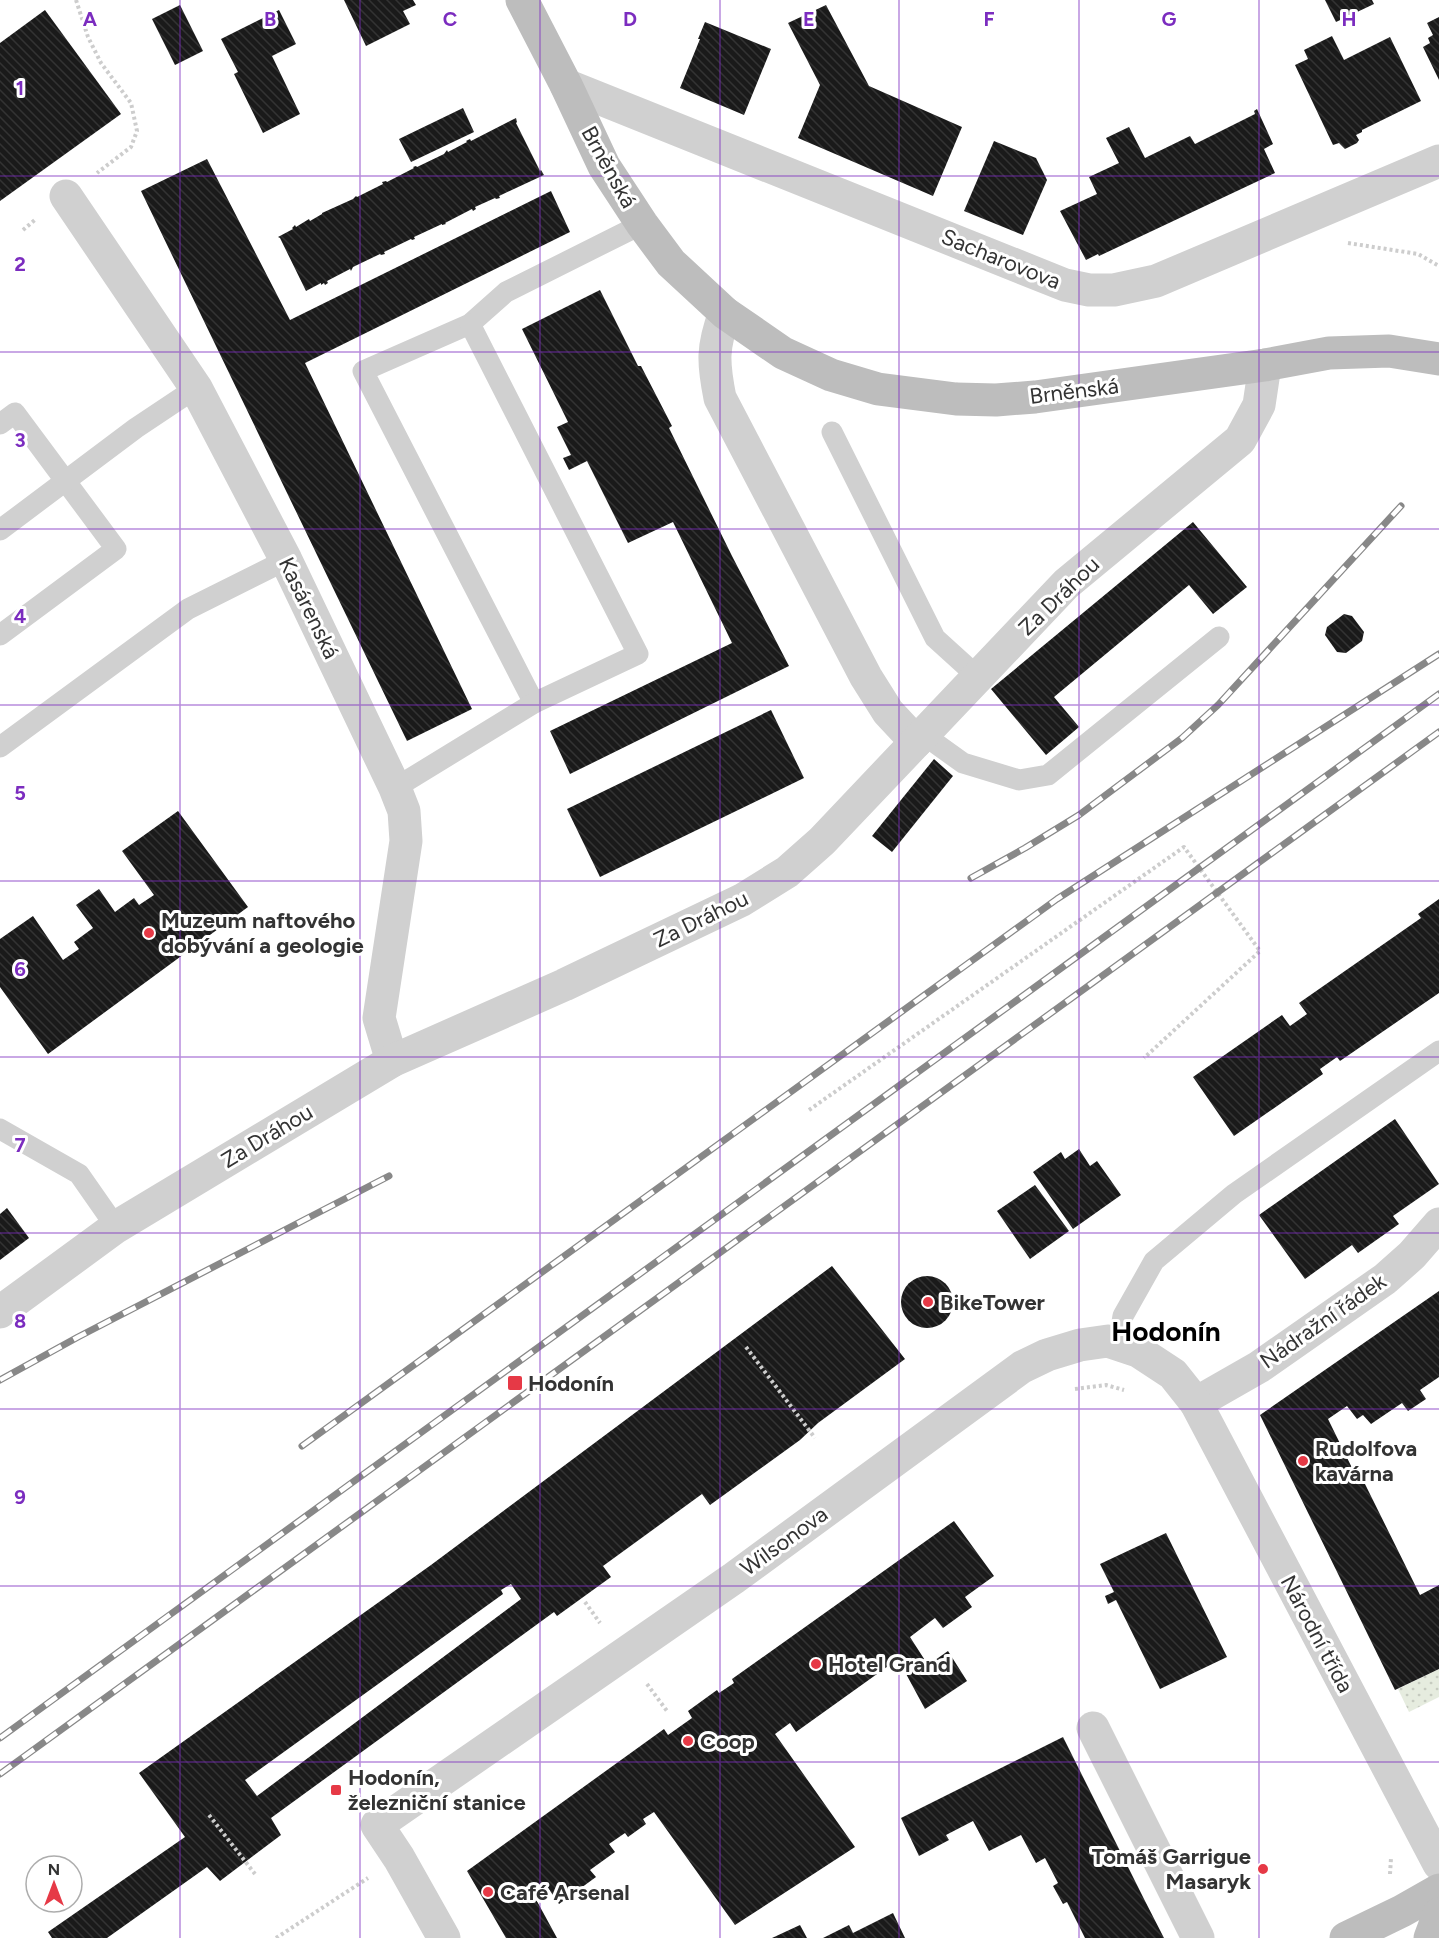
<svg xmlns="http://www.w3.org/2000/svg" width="1439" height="1938" font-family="Figtree,sans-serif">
<defs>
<pattern id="grass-dots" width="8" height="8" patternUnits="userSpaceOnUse" patternTransform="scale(1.5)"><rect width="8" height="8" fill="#e6ecdf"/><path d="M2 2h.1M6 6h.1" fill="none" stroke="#c6cbc0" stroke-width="1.8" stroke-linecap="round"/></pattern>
<pattern id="building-back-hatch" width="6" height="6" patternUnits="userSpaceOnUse" patternTransform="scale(1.5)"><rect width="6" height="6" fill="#1a1a1a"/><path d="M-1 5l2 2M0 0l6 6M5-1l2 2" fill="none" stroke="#333"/></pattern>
</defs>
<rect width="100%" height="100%" fill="#fff"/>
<polygon fill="url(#grass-dots)" points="1439,1669 1439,1697 1409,1712 1398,1689"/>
<g fill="url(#building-back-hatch)" fill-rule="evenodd">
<polygon points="344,0 413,0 416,5 403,11 410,24 366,46"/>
<polygon points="1325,0 1372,0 1374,4 1336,22"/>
<polygon points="180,5 203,51 175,65 152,19"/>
<polygon points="826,5 869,86 962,127 933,196 798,138 820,85 788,23"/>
<polygon points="45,10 121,114 0,201 0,43"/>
<polygon points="279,10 296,44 272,56 300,114 263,133 234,74 238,72 221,39"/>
<polygon points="1439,17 1439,80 1423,47 1430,43 1428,38 1433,35 1427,23"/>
<polygon points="705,22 771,49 744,115 680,88 700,39 698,39"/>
<polygon points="1332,36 1344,60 1390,37 1421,101 1362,130 1362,132 1356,135 1359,140 1357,143 1345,149 1339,143 1333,145 1295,65 1308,59 1304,50"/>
<polygon points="463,108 474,132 411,162 399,139"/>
<polygon points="1257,109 1273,144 1264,149 1275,173 1099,256 1098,254 1086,260 1060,211 1097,194 1089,177 1119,163 1106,138 1129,127 1145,158 1190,136 1195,144 1255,114 1254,111"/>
<polygon points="516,118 517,122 516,123 540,171 541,170 544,175 499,196 500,198 496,199 495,198 475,207 476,209 473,211 472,209 445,223 446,224 442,225 442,224 414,237 415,239 412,240 411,239 384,252 385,254 381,255 380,254 353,267 351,271 350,269 327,281 328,283 325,285 324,283 321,285 321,283 306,291 280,238 278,237 293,229 292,228 295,225 296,227 309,219 310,221 322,214 322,213 353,199 356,196 357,197 383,184 382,182 386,181 387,182 414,168 413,167 416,166 417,167 444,154 447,150 448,152 467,142 466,141 470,139 471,141"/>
<polygon points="994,141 1036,158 1047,180 1023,235 964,211"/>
<polygon points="207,159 290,320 551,191 570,232 305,363 472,709 407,741 141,191"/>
<polygon points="600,290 638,366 641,366 672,426 669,428 732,556 789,666 570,774 550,731 732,643 673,522 628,543 587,461 569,470 563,458 571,455 557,427 568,422 522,329"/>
<polygon points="1193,522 1247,587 1213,614 1189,585 1054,697 1079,727 1046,755 991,689"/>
<polygon points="1344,614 1352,616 1364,632 1362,641 1346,653 1337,652 1325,635 1327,627"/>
<polygon points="771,710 804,778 600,877 567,809"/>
<polygon points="934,759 953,776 892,852 872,836"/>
<polygon points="178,811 248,907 48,1054 0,987 0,939 33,916 63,960 79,949 74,942 93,928 76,905 99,889 115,912 134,898 139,905 154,895 122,851"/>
<polygon points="1439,899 1439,993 1340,1061 1337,1057 1320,1069 1323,1074 1234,1136 1193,1077 1282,1015 1290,1026 1307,1014 1299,1003 1421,918 1418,914"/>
<polygon points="1395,1119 1439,1184 1393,1216 1399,1224 1358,1253 1352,1245 1305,1279 1259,1215"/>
<polygon points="1079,1149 1090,1166 1097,1161 1121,1195 1073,1229 1033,1172 1061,1152 1065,1159"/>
<polygon points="1035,1185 1069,1231 1030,1259 997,1211"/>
<polygon points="7,1208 29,1238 0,1260 0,1214"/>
<path d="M 832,1266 L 905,1359 L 818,1423 L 800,1440 L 710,1505 L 702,1494 L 603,1566 L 611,1577 L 557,1616 L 554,1612 L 271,1818 L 281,1835 L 220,1881 L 207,1867 L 107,1938 L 52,1938 L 48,1932 L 185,1837 L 139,1773 L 431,1565 ZM 511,1584 L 521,1599 L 257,1796 L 245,1780 L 503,1594 L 501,1590 Z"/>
<circle cx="927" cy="1302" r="26"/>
<polygon points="1439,1291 1439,1377 1420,1390 1426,1399 1408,1411 1402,1403 1371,1424 1363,1415 1357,1419 1347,1406 1328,1419 1356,1476 1353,1477 1356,1484 1363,1480 1420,1595 1439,1585 1439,1669 1395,1690 1260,1415"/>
<polygon points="954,1521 994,1576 965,1597 972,1607 943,1628 935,1618 910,1637 928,1665 948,1651 967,1681 925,1709 898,1659 796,1732 790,1723 775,1734 855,1847 735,1925 654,1812 643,1819 646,1824 628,1837 625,1833 609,1844 615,1852 590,1870 596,1877 559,1904 544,1882 532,1892 557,1938 506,1938 467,1871 664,1729 668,1735 692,1718 688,1711 717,1690 719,1693 734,1683 732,1679"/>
<polygon points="1166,1533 1227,1657 1160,1689 1116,1600 1108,1604 1105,1596 1114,1592 1100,1564"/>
<polygon points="1063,1737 1144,1899 1164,1938 1085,1938 1067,1902 1063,1904 1053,1886 1058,1883 1045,1858 1036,1863 1021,1835 989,1851 973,1821 946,1835 949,1840 919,1856 901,1818"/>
<polygon points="893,1913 905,1938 823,1938 849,1925 853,1933"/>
<polygon points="800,1925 807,1938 772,1938"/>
</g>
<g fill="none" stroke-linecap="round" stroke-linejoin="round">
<g stroke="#cdcdcd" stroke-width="4" stroke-dasharray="3 3" stroke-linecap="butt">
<polyline points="76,0 88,37 101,63 131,103 137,131 131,147 97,173"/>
<polyline points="23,230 36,219"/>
<polyline points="1348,243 1418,254 1439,266"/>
<polyline points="809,1110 1184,847 1260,951 1144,1058"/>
<polyline points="746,1347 815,1438"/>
<polyline points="1075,1389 1106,1385 1124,1390"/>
<polyline points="585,1602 600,1623"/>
<polyline points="647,1684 667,1711"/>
<polyline points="209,1815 255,1874"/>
<polyline points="1390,1874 1391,1858"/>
<polyline points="276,1938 368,1878"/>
</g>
<g stroke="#d0d0d0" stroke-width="21">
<polyline points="0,424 15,413 116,549 0,635"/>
<polyline points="832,432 935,638 978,677"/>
<polyline points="0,530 136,428 196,388"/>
<polyline points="534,703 363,371 470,324 506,292 642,224"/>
<polyline points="924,735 963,763 1019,780 1048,775 1219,637"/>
<polyline points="0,747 188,609 286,560"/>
<polyline points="395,788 534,703 638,654 470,324"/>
<polyline points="0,1129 79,1174 116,1227"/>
<polyline points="1118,1345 1123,1316 1154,1261 1234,1194 1439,1051"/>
</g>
<g stroke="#d0d0d0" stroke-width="33">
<polyline points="566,85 1065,285 1089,290 1114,290 1156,281 1439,161"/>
<polyline points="66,196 196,388 286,560 395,788 404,811 406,841 379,1018 392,1061"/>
<path d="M 725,313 C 712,347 713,363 720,398 L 866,677 L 888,712 L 916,742"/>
<polyline points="0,1312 116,1227 392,1061 564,985 742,900 787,872 822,841 1066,584 1240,440 1259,405 1265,365"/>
<polyline points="1196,1403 1259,1367 1385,1279 1412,1255 1439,1224"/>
<polyline points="1093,1728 1198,1938"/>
<polyline points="444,1938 399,1858 377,1825 734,1578 1022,1367 1047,1355 1080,1345 1108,1341 1138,1351 1173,1374 1196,1403 1439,1864"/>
</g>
<g stroke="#bdbdbd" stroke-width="33">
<polyline points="522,0 566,85 604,166 642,224 671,263 725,313 783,353 831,375 878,389 956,399 996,400 1035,397 1265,365 1329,353 1389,351 1439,359"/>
<polyline points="1346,1938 1402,1911 1439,1890"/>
<polyline points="1430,1938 1439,1914"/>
</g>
<g stroke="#888" stroke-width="7">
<g id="rail">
<polyline points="971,878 1025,848 1079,815 1182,738 1218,705 1401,506"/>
<polyline points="0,1380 78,1337 389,1176"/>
<polyline points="302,1446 1057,899 1439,654"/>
<polyline points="0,1738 1439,694"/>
<polyline points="0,1774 1439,732"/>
</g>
</g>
<use href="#rail" stroke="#fff" stroke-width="4.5" stroke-dasharray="14" stroke-linecap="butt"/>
</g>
<path fill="none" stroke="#7b2cbf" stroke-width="1.5" stroke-opacity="0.55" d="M 180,0 L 180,1938M 360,0 L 360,1938M 540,0 L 540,1938M 720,0 L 720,1938M 899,0 L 899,1938M 1079,0 L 1079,1938M 1259,0 L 1259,1938M 0,176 L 1439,176M 0,352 L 1439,352M 0,529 L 1439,529M 0,705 L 1439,705M 0,881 L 1439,881M 0,1057 L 1439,1057M 0,1233 L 1439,1233M 0,1409 L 1439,1409M 0,1586 L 1439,1586M 0,1762 L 1439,1762"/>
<g fill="#e63946" stroke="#fff" stroke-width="2">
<circle cx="149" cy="933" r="6"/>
<circle cx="928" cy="1302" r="6"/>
<rect x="507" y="1375" width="16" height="16" rx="3"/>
<circle cx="1303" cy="1461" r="6"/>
<circle cx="816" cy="1664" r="6"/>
<circle cx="688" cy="1741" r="6"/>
<rect x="330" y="1784" width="12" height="12" rx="3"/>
<circle cx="1263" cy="1869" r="6"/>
<circle cx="488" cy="1892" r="6"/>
</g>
<g text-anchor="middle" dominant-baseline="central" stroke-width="6" stroke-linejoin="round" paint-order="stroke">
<g font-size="22" fill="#333" stroke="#fff">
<text transform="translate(609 167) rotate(61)">Brněnská</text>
<text transform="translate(1001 259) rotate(22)">Sacharovova</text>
<text transform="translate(1074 391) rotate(-7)">Brněnská</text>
<text transform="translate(1059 596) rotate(-44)">Za Dráhou</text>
<text transform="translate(309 608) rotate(64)">Kasárenská</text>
<text transform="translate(701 919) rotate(-26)">Za Dráhou</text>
<text transform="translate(267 1136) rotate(-31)">Za Dráhou</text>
<text transform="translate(1323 1321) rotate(-35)">Nádražní řádek</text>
<text transform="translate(784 1541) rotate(-36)">Wilsonova</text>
<text transform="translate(1317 1634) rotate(62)">Národní třída</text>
</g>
<g font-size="22" font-weight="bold" fill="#333" stroke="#fff" text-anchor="start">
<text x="161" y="920">Muzeum naftového<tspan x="161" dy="25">dobývání a geologie</tspan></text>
<text x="940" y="1302">BikeTower</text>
<text x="528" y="1383">Hodonín</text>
<text x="1315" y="1448">Rudolfova<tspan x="1315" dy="25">kavárna</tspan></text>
<text x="828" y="1664">Hotel Grand</text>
<text x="700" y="1741">Coop</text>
<text x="348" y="1777">Hodonín,<tspan x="348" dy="25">železniční stanice</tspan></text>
<text x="1251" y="1856" text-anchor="end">Tomáš Garrigue<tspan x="1251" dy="25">Masaryk</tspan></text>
<text x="500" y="1892">Café Arsenal</text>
</g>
<g font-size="28" font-weight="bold" fill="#000" stroke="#fff">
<text x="1166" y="1331">Hodonín</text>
</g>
</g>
<g font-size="20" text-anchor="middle" font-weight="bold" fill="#7b2cbf" stroke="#fff" stroke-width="6" stroke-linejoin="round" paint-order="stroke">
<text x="90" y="26">A</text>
<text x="270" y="26">B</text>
<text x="450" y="26">C</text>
<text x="630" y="26">D</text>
<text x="809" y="26">E</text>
<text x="989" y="26">F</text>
<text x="1169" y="26">G</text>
<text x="1349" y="26">H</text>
<text x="20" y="95">1</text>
<text x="20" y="271">2</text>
<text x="20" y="447">3</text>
<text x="20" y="623">4</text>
<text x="20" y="800">5</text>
<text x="20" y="976">6</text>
<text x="20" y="1152">7</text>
<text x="20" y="1328">8</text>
<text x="20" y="1504">9</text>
</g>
<g transform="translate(54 1884)"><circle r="28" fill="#ffffff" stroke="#adadad" stroke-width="1.5"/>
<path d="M0-4.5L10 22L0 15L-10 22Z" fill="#e63946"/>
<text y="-9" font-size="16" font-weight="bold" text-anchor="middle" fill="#333333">N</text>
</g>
</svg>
